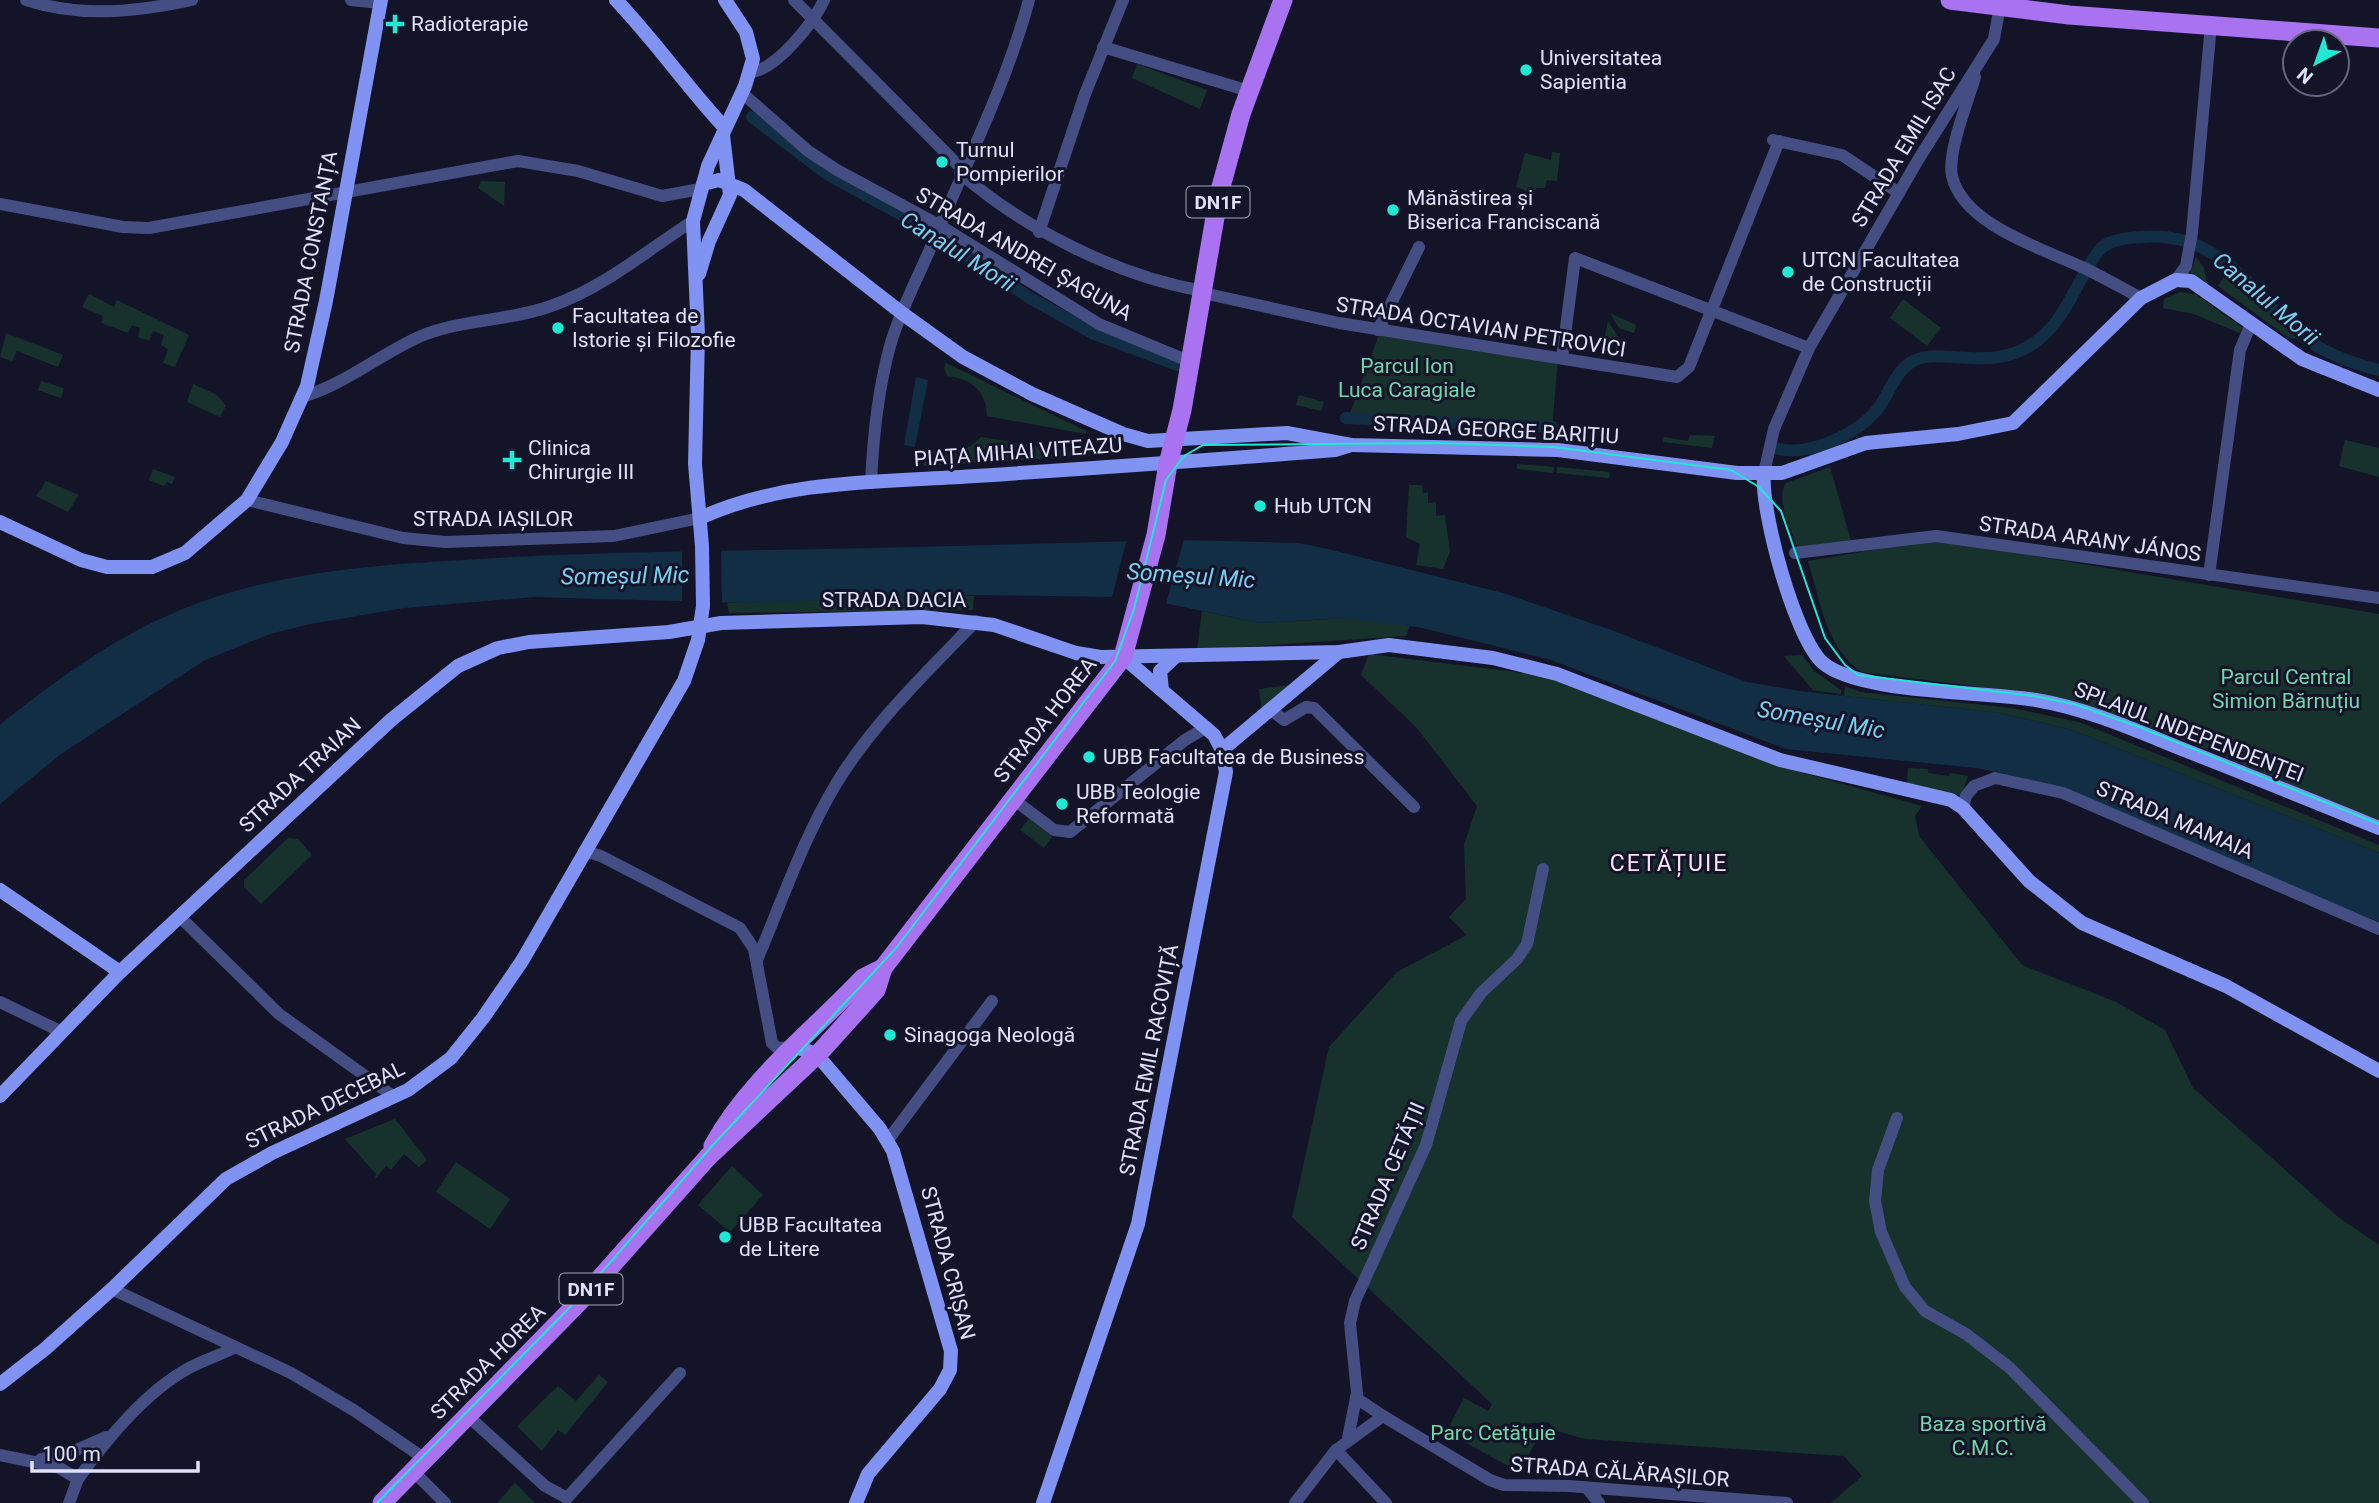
<svg xmlns="http://www.w3.org/2000/svg" width="2379" height="1503" font-family="Roboto,sans-serif">
<rect width="100%" height="100%" fill="#141429"/>
<g fill="#17322c">
<polygon points="1137,64 1207,90 1200,109 1132,78"/>
<polygon points="1552,152 1560,153 1557,181 1547,180 1545,188 1536,188 1535,194 1516,187 1525,153 1551,160"/>
<polygon points="481,181 505,182 504,206 478,188"/>
<polygon points="2196,257 2204,268 2207,283 2190,273"/>
<polygon points="2226,274 2256,297 2297,339 2287,337 2218,286"/>
<polygon points="2180,292 2197,295 2243,328 2239,333 2194,314 2163,308 2164,299"/>
<polygon points="89,294 114,307 117,300 189,335 175,367 163,363 168,349 161,345 164,335 153,331 149,341 138,337 140,328 132,325 128,333 101,323 103,316 82,307"/>
<polygon points="1903,299 1941,328 1927,346 1890,318"/>
<polygon points="1610,313 1636,325 1634,333 1619,328"/>
<polygon points="1608,321 1622,343 1622,347 1604,340"/>
<polygon points="1380,332 1558,359 1552,429 1349,416"/>
<polygon points="6,333 63,355 58,367 17,351 12,361 0,357"/>
<path d="M 946,363 L 1086,431 L 1086,434 L 987,416 C 987,392 971,378 947,376 L 944,368 Z"/>
<polygon points="41,381 64,388 61,398 38,390"/>
<polygon points="193,384 217,395 226,406 220,417 187,402"/>
<polygon points="1299,395 1324,402 1321,411 1296,405"/>
<polygon points="1690,435 1715,436 1712,448 1663,442 1664,437 1688,441"/>
<path d="M 981,437 L 1081,453 L 1083,456 L 923,466 L 930,450 C 950,458 966,452 981,437 Z"/>
<polygon points="2345,440 2379,448 2379,477 2339,466"/>
<polygon points="1517,464 1554,467 1553,473 1517,469"/>
<polygon points="1557,467 1610,472 1609,478 1557,473"/>
<path d="M 1830,467 L 1852,544 L 1799,551 C 1793,533 1774,499 1786,483 Z"/>
<polygon points="153,469 175,477 172,484 167,482 164,486 149,480"/>
<polygon points="46,481 79,495 68,512 36,496"/>
<polygon points="1409,485 1422,485 1423,493 1428,492 1428,503 1436,502 1436,516 1445,515 1450,552 1443,569 1416,565 1420,544 1406,537"/>
<path d="M 1935,539 L 2379,614 L 2379,823 C 2271,778 2159,723 2045,695 L 1862,672 C 1826,649 1820,600 1808,561 Z"/>
<polygon points="974,596 973,610 729,613 727,603"/>
<polygon points="1353,607 1505,648 1410,625 1406,636 1197,650 1202,611 1260,623 1346,618"/>
<polygon points="1369,654 1540,675 1782,767 1922,806 1915,816 1919,836 2022,965 2116,1002 2165,1030 2193,1088 2338,1217 2379,1245 2379,1503 1831,1503 1862,1476 1844,1456 1585,1439 1557,1431 1548,1422 1518,1424 1517,1426 1538,1438 1519,1472 1446,1432 1464,1398 1488,1411 1492,1404 1292,1217 1329,1047 1397,972 1467,935 1449,917 1466,899 1464,845 1477,806 1416,727 1361,675"/>
<polygon points="1802,655 1814,671 1841,690 1841,694 1813,690 1784,656"/>
<polygon points="1297,684 1262,713 1259,689"/>
<polygon points="1845,686 1860,692 2012,708 2079,722 2379,845 2379,853 2072,730 2000,713 1844,696"/>
<polygon points="1908,768 1928,769 1928,773 1949,776 1950,773 1968,776 1961,796 1907,784"/>
<polygon points="1029,819 1052,837 1044,848 1020,830"/>
<polygon points="288,838 298,839 312,855 261,904 244,887 244,880"/>
<polygon points="395,1119 427,1160 419,1167 404,1154 391,1170 386,1166 375,1179 376,1174 345,1139"/>
<polygon points="456,1162 510,1199 490,1229 436,1192"/>
<polygon points="732,1166 763,1195 730,1232 698,1205"/>
<polygon points="599,1375 608,1382 565,1435 558,1430 542,1451 517,1426 558,1386 576,1401"/>
<polygon points="515,1483 535,1503 497,1503"/>
</g>
<g fill="#112e45">
<polygon points="916,377 928,380 915,447 904,445"/>
<path d="M 1182,540 L 1298,543 L 1328,549 L 1503,593 L 1614,631 L 1747,682 L 1799,691 L 2000,713 L 2072,730 L 2379,853 L 2379,922 L 2040,782 L 1977,768 L 1786,749 L 1551,660 L 1424,628 L 1346,618 L 1260,623 L 1169,604 L 1113,597 L 982,595 L 744,603 L 534,597 L 404,608 L 310,624 L 270,634 L 205,660 L 61,754 L 0,804 L 0,725 C 62,675 123,631 198,603 C 283,572 374,565 464,560 C 564,553 664,552 765,550 C 904,548 1043,543 1182,540 Z"/>
</g>
<g fill="#141429">
<polygon points="1185,536 1165,607 1111,601 1127,538"/>
<polygon points="682,547 721,547 722,606 682,603"/>
</g>
<g fill="none" stroke-linecap="round" stroke-linejoin="round">
<g stroke="#112e45" stroke-width="12">
<polyline points="752,117 827,174 927,229 1030,298 1094,334 1177,365"/>
<polyline points="1346,418 1552,427"/>
<path d="M 1779,449 C 1811,456 1860,433 1879,407 C 1889,393 1895,373 1910,363 C 1938,343 1992,377 2038,340 C 2068,317 2078,276 2101,248 C 2112,239 2128,238 2142,237 C 2223,231 2250,294 2305,338 C 2326,354 2354,364 2379,370"/>
</g>
<g stroke="#444e83" stroke-width="12">
<path d="M 26,0 C 81,18 137,12 192,0"/>
<polyline points="351,0 380,3"/>
<polyline points="794,0 962,169"/>
<polyline points="1103,47 1249,91"/>
<path d="M 751,72 C 776,70 814,22 824,0"/>
<path d="M 1975,77 C 1968,101 1947,153 1952,176 C 1963,225 2044,249 2084,268 C 2103,277 2122,288 2141,298"/>
<polyline points="742,93 808,151 837,170 939,225 1099,324 1191,362"/>
<polyline points="1773,140 1842,155 1899,193"/>
<path d="M 960,173 C 1026,230 1117,276 1203,291"/>
<polyline points="0,204 123,227 149,228 518,161 578,171 662,196 700,189"/>
<polyline points="1039,232 1085,94 1123,0"/>
<polyline points="2176,280 2186,266 2192,233 2211,25"/>
<polyline points="1203,293 1339,323 1677,377 1689,367 1779,141"/>
<polyline points="1378,330 1419,247"/>
<polyline points="1562,358 1575,258 1809,348"/>
<path d="M 302,397 C 346,384 380,354 421,336 C 462,319 510,321 551,306 C 605,287 646,251 693,221"/>
<polyline points="1764,473 1774,429 1809,348 1918,160 1994,39 2001,0"/>
<path d="M 871,483 C 873,437 878,390 890,346 C 900,310 919,276 933,242 C 967,161 1006,85 1029,0"/>
<polyline points="247,500 403,538 445,542 614,536 700,518"/>
<polyline points="1795,553 1936,536 2379,598"/>
<polyline points="2209,575 2240,350 2251,324"/>
<polyline points="1271,710 1284,720 1306,707 1314,708 1414,807"/>
<polyline points="1013,799 1054,830 1070,832 1185,740 1207,727"/>
<polyline points="1963,808 1966,796 1974,786 1995,778 2063,793 2379,929"/>
<polyline points="584,851 601,856 740,928 754,949 772,1043 777,1048 794,1047"/>
<polyline points="179,916 279,1014 393,1096"/>
<path d="M 757,960 C 782,901 803,839 836,784 C 873,723 927,672 976,621"/>
<polyline points="0,1002 62,1032"/>
<polyline points="1897,1118 1878,1170 1875,1201 1881,1232 1905,1287 1925,1311 1966,1334 2010,1368 2143,1503"/>
<polyline points="888,1140 992,1001"/>
<polyline points="112,1289 291,1373 355,1411 425,1459"/>
<polyline points="1356,1398 1383,1416"/>
<polyline points="468,1416 545,1486 567,1498 680,1373"/>
<polyline points="1348,1438 1357,1393 1350,1323 1355,1301 1426,1145 1461,1021 1481,993 1517,959 1527,944 1543,869"/>
<polyline points="1336,1450 1386,1503"/>
<path d="M 0,1455 L 58,1467 L 78,1479 C 107,1439 145,1392 189,1368 C 204,1360 220,1355 234,1348"/>
<polyline points="41,1459 74,1451 106,1437"/>
<polyline points="413,1471 445,1503"/>
<polyline points="1587,1488 1599,1503"/>
<polyline points="69,1503 78,1479"/>
<polyline points="1295,1503 1336,1450 1383,1416 1490,1480 1504,1485 1569,1486 1787,1503"/>
</g>
<g stroke="#8093f2" stroke-width="14">
<path d="M 616,0 C 655,41 687,87 725,128"/>
<polyline points="703,184 719,180 744,190 903,314 963,357 1032,394 1123,434 1148,441 1287,433 1351,445 1558,450 1737,473 1782,473 1866,443 1958,434 2013,423 2141,298 2176,280 2191,281 2302,359 2379,390"/>
<polyline points="699,274 709,241 730,195 723,135"/>
<path d="M 1764,473 C 1760,509 1795,639 1823,663 C 1860,694 1984,691 2036,700 C 2089,709 2137,731 2187,751 C 2251,776 2315,802 2379,828"/>
<path d="M 700,518 C 785,479 884,482 976,476 C 1096,468 1215,460 1335,450 L 1351,445"/>
<polyline points="0,522 81,560 107,567 152,567 185,553 247,500 282,442 307,386 326,301 381,0"/>
<polyline points="1162,690 1160,671 1175,657"/>
<polyline points="1222,750 1339,652"/>
<polyline points="0,890 120,972"/>
<polyline points="795,1047 814,1053 824,1063 880,1129 893,1151 951,1351 950,1370 940,1389 868,1474 856,1503"/>
<polyline points="0,1096 120,972 391,720 458,666 498,648 529,642 669,632 721,623 922,617 994,625 1076,653 1101,657 1339,652 1389,645 1493,658 1557,674 1780,760 1951,800 1963,808 2029,881 2082,923 2226,986 2379,1071"/>
<polyline points="0,1384 45,1349 112,1289 226,1179 272,1153 408,1090 451,1058 483,1018 522,961 684,681 698,640 703,606 702,546 695,464 698,336 693,221 708,166 745,86 753,59 746,32 725,0"/>
<polyline points="1043,1503 1138,1224 1226,772 1222,750 1214,735 1123,657"/>
</g>
<g stroke="#a872f0" stroke-width="19">
<polyline points="1950,0 2069,15 2379,38"/>
<path d="M 713,1146 C 748,1081 812,1032 863,978 L 883,968"/>
<polyline points="382,1503 579,1302 708,1157 821,1051 876,990 883,968 1123,657 1156,535 1168,464 1182,410 1219,194 1241,114 1283,0"/>
</g>
<polyline stroke="#1fe8d5" stroke-width="2" points="377,1503 578,1299 713,1145 896,948 1115,661 1134,609 1166,480 1184,456 1203,445 1437,443 1554,447 1731,470 1759,487 1781,511 1825,638 1845,665 1858,675 2034,696 2074,704 2139,727 2379,824"/>
</g>
<g fill="#1fe8d5" stroke="#141429" stroke-width="2.5">
<path d="M391.5 13.5h7v7h7v7h-7v7h-7v-7h-7v-7h7z"/>
<circle cx="1526" cy="70" r="7"/>
<circle cx="942" cy="162" r="7"/>
<circle cx="1393" cy="210" r="7"/>
<circle cx="1788" cy="272" r="7"/>
<circle cx="558" cy="328" r="7"/>
<path d="M508.5 449.5h7v7h7v7h-7v7h-7v-7h-7v-7h7z"/>
<circle cx="1260" cy="506" r="7"/>
<circle cx="1089" cy="757" r="7"/>
<circle cx="1062" cy="804" r="7"/>
<circle cx="890" cy="1035" r="7"/>
<circle cx="725" cy="1237" r="7"/>
</g>
<g text-anchor="middle" dominant-baseline="central" stroke-width="6" stroke-linejoin="round" paint-order="stroke">
<g fill="#141429" stroke="#a2a4bd" stroke-width="2">
<rect x="1186.5" y="186.5" width="63" height="31" rx="5"/>
<rect x="559.5" y="1273.5" width="63" height="31" rx="5"/>
</g>
<g font-size="19" font-weight="bold" fill="#dfe1fc">
<text x="1218" y="202">DN1F</text>
<text x="591" y="1289">DN1F</text>
</g>
<g font-size="21" fill="#dfe1fc" stroke="#141429" text-anchor="start">
<text x="411" y="24">Radioterapie</text>
<text x="1540" y="58">Universitatea<tspan x="1540" dy="24">Sapientia</tspan></text>
<text x="956" y="150">Turnul<tspan x="956" dy="24">Pompierilor</tspan></text>
<text x="1407" y="198">Mănăstirea și<tspan x="1407" dy="24">Biserica Franciscană</tspan></text>
<text x="1802" y="260">UTCN Facultatea<tspan x="1802" dy="24">de Construcții</tspan></text>
<text x="572" y="316">Facultatea de<tspan x="572" dy="24">Istorie și Filozofie</tspan></text>
<text x="528" y="448">Clinica<tspan x="528" dy="24">Chirurgie III</tspan></text>
<text x="1274" y="506">Hub UTCN</text>
<text x="1103" y="757">UBB Facultatea de Business</text>
<text x="1076" y="792">UBB Teologie<tspan x="1076" dy="24">Reformată</tspan></text>
<text x="904" y="1035">Sinagoga Neologă</text>
<text x="739" y="1225">UBB Facultatea<tspan x="739" dy="24">de Litere</tspan></text>
</g>
<g font-size="21" fill="#dfe1fc" stroke="#141429">
<text transform="translate(1904 147) rotate(-59)">STRADA EMIL ISAC</text>
<text transform="translate(311 252) rotate(-79)">STRADA CONSTANȚA</text>
<text transform="translate(1024 254) rotate(30)">STRADA ANDREI ȘAGUNA</text>
<text transform="translate(1481 327) rotate(9)">STRADA OCTAVIAN PETROVICI</text>
<text transform="translate(1496 430) rotate(3)">STRADA GEORGE BARIȚIU</text>
<text transform="translate(1018 452) rotate(-4)">PIAȚA MIHAI VITEAZU</text>
<text x="493" y="519">STRADA IAȘILOR</text>
<text transform="translate(2090 539) rotate(8)">STRADA ARANY JÁNOS</text>
<text x="894" y="600">STRADA DACIA</text>
<text transform="translate(1045 720) rotate(-52)">STRADA HOREA</text>
<text transform="translate(2189 732) rotate(21)">SPLAIUL INDEPENDENȚEI</text>
<text transform="translate(300 775) rotate(-43)">STRADA TRAIAN</text>
<text transform="translate(2175 820) rotate(23)">STRADA MAMAIA</text>
<text transform="translate(1149 1060) rotate(-79)">STRADA EMIL RACOVIȚĂ</text>
<text transform="translate(325 1105) rotate(-26)">STRADA DECEBAL</text>
<text transform="translate(1388 1176) rotate(-67)">STRADA CETĂȚII</text>
<text transform="translate(948 1263) rotate(75)">STRADA CRIȘAN</text>
<text transform="translate(488 1362) rotate(-45)">STRADA HOREA</text>
<text transform="translate(1620 1472) rotate(4)">STRADA CĂLĂRAȘILOR</text>
</g>
<g font-size="21" fill="#71d6a9" stroke="#141429">
<text x="1407" y="366">Parcul Ion<tspan x="1407" dy="24">Luca Caragiale</tspan></text>
<text x="2286" y="677">Parcul Central<tspan x="2286" dy="24">Simion Bărnuțiu</tspan></text>
<text x="1983" y="1424">Baza sportivă<tspan x="1983" dy="24">C.M.C.</tspan></text>
<text x="1493" y="1433">Parc Cetățuie</text>
</g>
<g font-size="23" font-style="italic" fill="#78d0f1" stroke="#141429">
<text transform="translate(958 252) rotate(32)">Canalul Morii</text>
<text transform="translate(2266 299) rotate(40)">Canalul Morii</text>
<text transform="translate(625 576) rotate(-1)">Someșul Mic</text>
<text transform="translate(1191 576) rotate(4)">Someșul Mic</text>
<text transform="translate(1821 720) rotate(10)">Someșul Mic</text>
</g>
<g font-size="23" letter-spacing="2" fill="#fce1f7" stroke="#141429">
<text x="1669" y="863">CETĂȚUIE</text>
</g>
</g>
<g transform="translate(2316 63) rotate(221)"><circle r="33" fill="#141429" stroke="#65667d" stroke-width="2"/>
<path d="M0-5L12 26L0 18L-12 26Z" fill="#1fe8d5"/>
<text y="-10" font-size="19" font-weight="bold" text-anchor="middle" fill="#dfe1fc">N</text>
</g>
<path d="M32 1461v10h166v-10" fill="none" stroke="#dfe1fc" stroke-width="3.5"/>
<text x="42" y="1461" font-size="21" fill="#dfe1fc" stroke="#141429" stroke-width="5" paint-order="stroke">100 m</text>
</svg>
